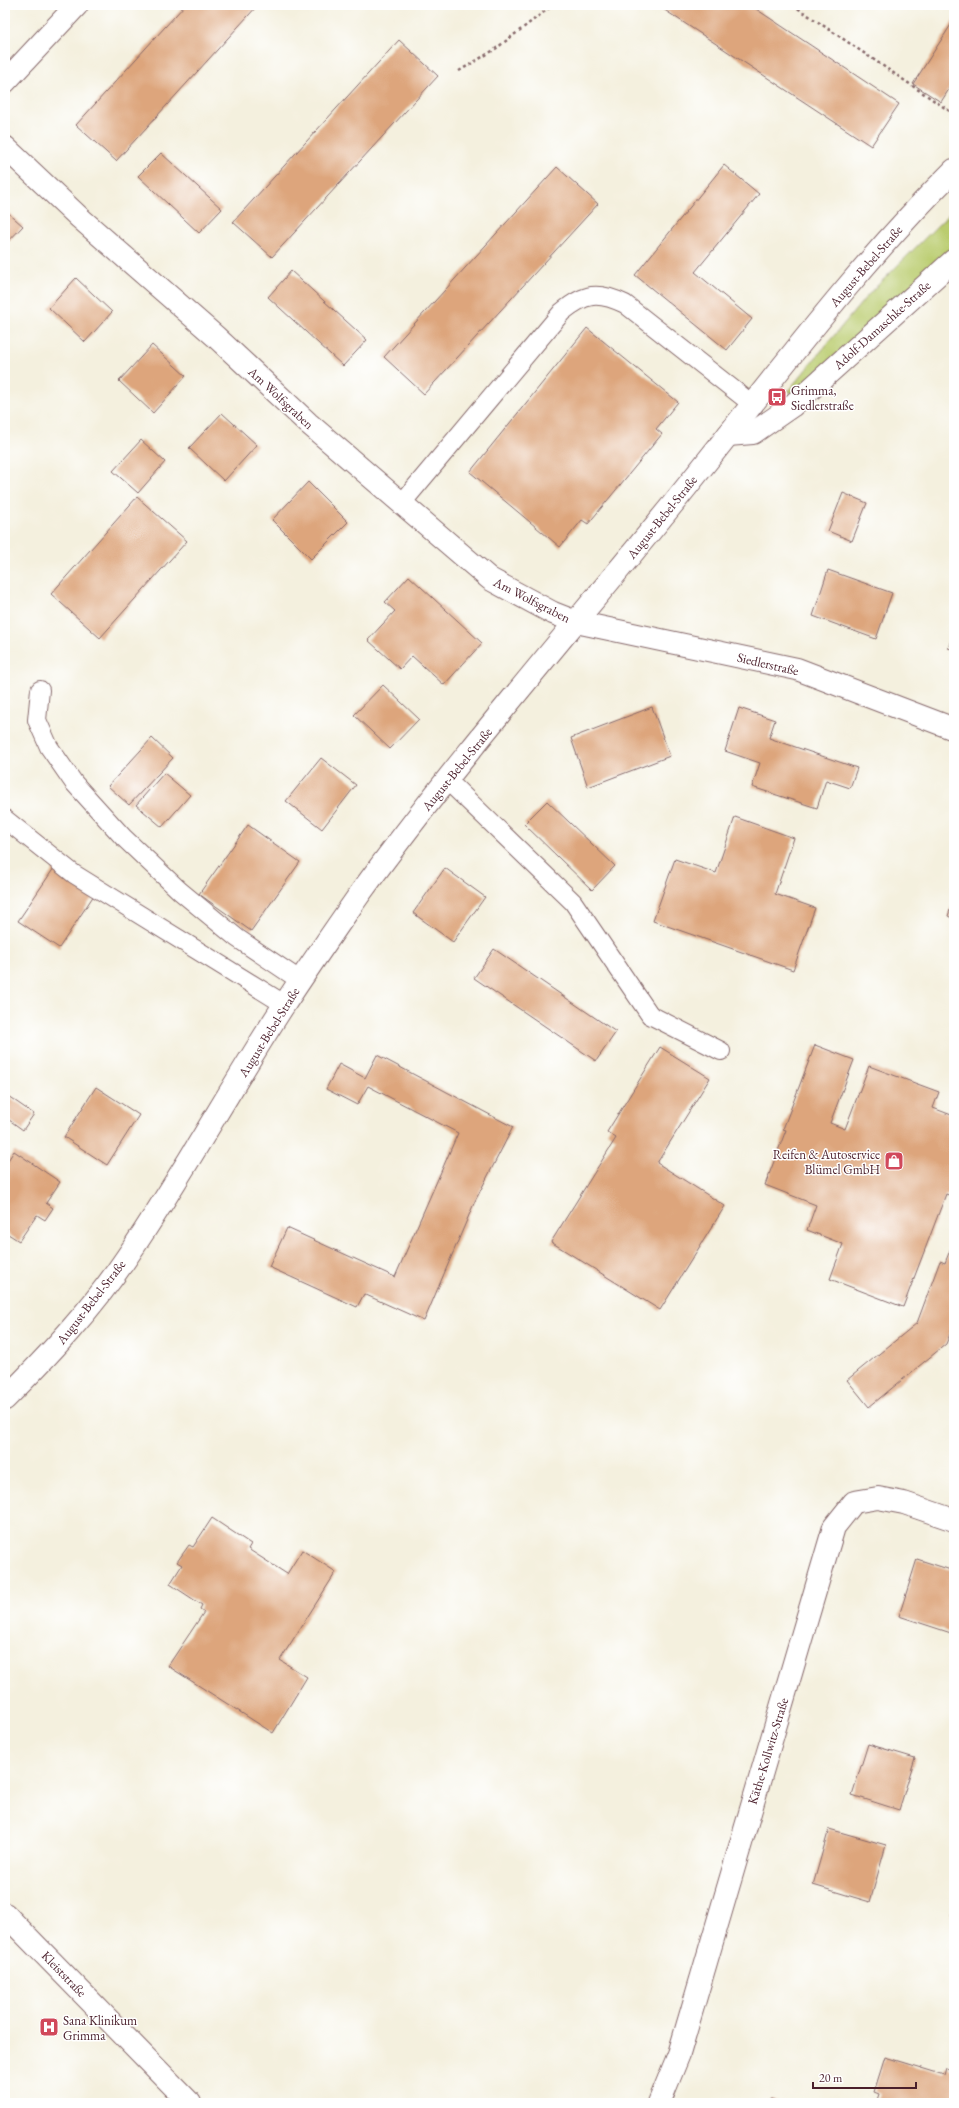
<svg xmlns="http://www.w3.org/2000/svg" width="959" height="2108" font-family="'EB Garamond',serif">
<rect width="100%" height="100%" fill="#fff"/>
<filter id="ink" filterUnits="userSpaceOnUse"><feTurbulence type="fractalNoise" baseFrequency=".025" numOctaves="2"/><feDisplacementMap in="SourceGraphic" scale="8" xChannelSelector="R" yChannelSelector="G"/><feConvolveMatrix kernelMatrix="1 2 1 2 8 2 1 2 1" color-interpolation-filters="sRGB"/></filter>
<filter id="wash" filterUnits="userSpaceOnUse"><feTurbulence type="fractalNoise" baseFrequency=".012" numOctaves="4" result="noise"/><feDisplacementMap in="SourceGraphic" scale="16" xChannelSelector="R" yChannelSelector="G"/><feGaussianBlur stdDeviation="0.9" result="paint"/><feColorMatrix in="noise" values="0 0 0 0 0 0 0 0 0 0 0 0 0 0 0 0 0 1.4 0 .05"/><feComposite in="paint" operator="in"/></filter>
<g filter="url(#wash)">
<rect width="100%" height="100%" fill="#f4f0de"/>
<polygon fill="#bacc6e" stroke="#82764c" points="954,209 954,248 793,394 788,391 867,296"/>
<g id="blocks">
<g fill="#dda57b">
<polygon points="185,5 258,5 116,161 76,125"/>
<polygon points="657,5 750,5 899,104 871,146"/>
<polygon points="954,20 954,81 941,102 913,84"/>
<polygon points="399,40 438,76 272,257 233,222"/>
<polygon points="161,153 222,209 199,233 138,176"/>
<polygon points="724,165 759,194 695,272 752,319 727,350 635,275"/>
<polygon points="557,167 598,204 424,394 384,357"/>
<polygon points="5,210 23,226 5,245"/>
<polygon points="291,271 367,340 343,366 268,297"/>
<polygon points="76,278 112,312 85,342 49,308"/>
<polygon points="587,328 678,402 656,429 662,434 588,524 582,520 560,547 470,472"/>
<polygon points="152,345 186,376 153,413 119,381"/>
<polygon points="222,413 257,445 224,481 189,448"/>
<polygon points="141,440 165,462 138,493 113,471"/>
<polygon points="308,482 348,522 311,559 272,520"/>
<polygon points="843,493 867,503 852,541 828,531"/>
<polygon points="137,497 187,541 100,638 51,594"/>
<polygon points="828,570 892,593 876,639 813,616"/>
<polygon points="409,576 482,643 444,685 412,656 400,669 368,640 395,611 385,602"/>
<polygon points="954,632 954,650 948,648"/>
<polygon points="383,685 419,719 390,749 354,715"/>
<polygon points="652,707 670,756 588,787 571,738"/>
<polygon points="739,708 775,720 769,738 857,768 850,788 826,780 817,808 752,787 760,763 725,751"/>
<polygon points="152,738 173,758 129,805 108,786"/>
<polygon points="321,758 356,785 322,829 286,801"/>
<polygon points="164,773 190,795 162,827 136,805"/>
<polygon points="547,801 615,866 592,890 524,824"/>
<polygon points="735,817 794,838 775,894 815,908 793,970 653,921 675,859 716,873"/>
<polygon points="248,825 300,862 251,931 199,894"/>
<polygon points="54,868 94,895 59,948 18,921"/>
<polygon points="445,868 485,897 453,942 413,913"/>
<polygon points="954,898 954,919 948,916"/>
<polygon points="494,949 616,1032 596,1061 474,978"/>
<polygon points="815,1045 854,1060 830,1123 845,1129 869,1066 939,1092 933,1108 954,1116 954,1197 946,1194 903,1307 830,1279 843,1244 807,1230 816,1205 765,1185 786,1130 783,1129"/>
<polygon points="660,1047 710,1078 657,1163 725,1206 660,1310 551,1242 616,1138 607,1132"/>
<polygon points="377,1055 513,1127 475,1201 424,1321 364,1294 357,1307 269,1267 287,1228 395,1277 458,1133 368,1086 357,1105 326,1089 339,1064 365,1078"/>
<polygon points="96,1087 139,1115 107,1165 64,1137"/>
<polygon points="8,1096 34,1114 23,1130 5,1117 5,1100"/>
<polygon points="14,1151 60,1182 46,1203 53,1208 45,1220 37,1215 19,1241 5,1232 5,1165"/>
<polygon points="954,1240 954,1324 946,1344 869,1407 847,1380 917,1323 940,1261 945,1263"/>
<polygon points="212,1518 251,1544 248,1549 287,1574 302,1550 336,1572 280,1660 307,1677 273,1733 168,1666 204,1612 200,1609 202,1605 170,1584 182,1565 177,1562 189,1545 193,1547"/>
<polygon points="917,1559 954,1571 954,1622 951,1633 899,1616"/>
<polygon points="868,1744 915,1758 899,1810 852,1795"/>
<polygon points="829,1829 886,1845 870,1902 813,1885"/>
<polygon points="954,1905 954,1916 951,1915"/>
<polygon points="885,2057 944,2075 946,2068 954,2071 954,2103 876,2103 879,2094 874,2092"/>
<polygon points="771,2099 781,2103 770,2103"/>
</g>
</g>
</g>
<g filter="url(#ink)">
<use href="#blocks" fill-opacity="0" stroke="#86686a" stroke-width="1"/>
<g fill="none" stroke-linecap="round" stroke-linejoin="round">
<g stroke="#86686a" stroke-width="20">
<g id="lane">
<path d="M 402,503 L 562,312 C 585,293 598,291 625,304 L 752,404"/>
<polyline points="40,690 37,720 49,747 74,783 123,837 180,891 237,938 301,981"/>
<polyline points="447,780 573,902 650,1015 721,1051"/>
<polyline points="5,819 74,874 284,1004"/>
</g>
</g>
<g stroke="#86686a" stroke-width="24">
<g id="street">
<polyline points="5,82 77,5"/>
<polyline points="5,147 80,218 215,336 308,423 490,579 553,613 576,622 797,669 954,729"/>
<polyline points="728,435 753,433 792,406 954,260"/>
<path d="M 5,1399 C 49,1355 92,1309 127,1257 C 183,1175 230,1088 284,1005 C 308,968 334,931 359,895 C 457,760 567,634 672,505 C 764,392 850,273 954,170"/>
<polyline points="5,1914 190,2103"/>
<polyline points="659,2103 679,2054 834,1527 854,1502 878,1498 904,1503 954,1520"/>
</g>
</g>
<g stroke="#86686a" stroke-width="2.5" stroke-dasharray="3 3" stroke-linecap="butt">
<polyline points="793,5 954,114"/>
<polyline points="459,71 494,50 553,5"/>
</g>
<use href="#lane" stroke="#fff" stroke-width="18"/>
<use href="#street" stroke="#fff" stroke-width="22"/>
</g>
</g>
<defs>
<g id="bus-square" transform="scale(1)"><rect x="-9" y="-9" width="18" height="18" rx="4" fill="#d1495b" stroke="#fff"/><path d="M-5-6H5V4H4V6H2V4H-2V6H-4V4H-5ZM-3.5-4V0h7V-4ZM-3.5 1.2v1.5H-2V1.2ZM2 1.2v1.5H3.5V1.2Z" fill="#fff"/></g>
<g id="shop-square" transform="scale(1)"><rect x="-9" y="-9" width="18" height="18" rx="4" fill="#d1495b" stroke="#fff"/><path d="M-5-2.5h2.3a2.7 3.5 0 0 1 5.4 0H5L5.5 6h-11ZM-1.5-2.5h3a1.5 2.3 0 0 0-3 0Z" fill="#fff"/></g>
<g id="hospital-square" transform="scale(1)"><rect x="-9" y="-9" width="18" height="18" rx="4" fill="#d1495b" stroke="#fff"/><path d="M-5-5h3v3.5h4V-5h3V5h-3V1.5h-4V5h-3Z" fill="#fff"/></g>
</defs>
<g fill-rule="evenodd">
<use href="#bus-square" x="777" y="397"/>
<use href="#shop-square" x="894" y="1161"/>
<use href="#hospital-square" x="49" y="2027"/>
</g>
<g text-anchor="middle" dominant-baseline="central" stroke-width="3" stroke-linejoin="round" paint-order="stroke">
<g font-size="13" fill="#4a1f2b" stroke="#fff">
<text transform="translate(866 266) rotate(-49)">August-Bebel-Straße</text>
<text transform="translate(882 325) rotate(-42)">Adolf-Damaschke-Straße</text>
<text transform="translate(281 398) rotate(43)">Am Wolfsgraben</text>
<text transform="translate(662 517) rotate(-51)">August-Bebel-Straße</text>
<text transform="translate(532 600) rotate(27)">Am Wolfsgraben</text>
<text transform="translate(768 664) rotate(13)">Siedlerstraße</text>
<text transform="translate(457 769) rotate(-51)">August-Bebel-Straße</text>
<text transform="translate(269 1032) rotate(-58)">August-Bebel-Straße</text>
<text transform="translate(91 1302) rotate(-52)">August-Bebel-Straße</text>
<text transform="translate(768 1751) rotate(-73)">Käthe-Kollwitz-Straße</text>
<text transform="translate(64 1974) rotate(46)">Kleiststraße</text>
</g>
<g font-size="13" fill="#4a1f2b" stroke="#fff" text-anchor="start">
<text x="791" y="390">Grimma,<tspan x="791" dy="15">Siedlerstraße</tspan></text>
<text x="880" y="1154" text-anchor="end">Reifen &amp; Autoservice<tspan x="880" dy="15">Blümel GmbH</tspan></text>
<text x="63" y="2020">Sana Klinikum<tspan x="63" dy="15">Grimma</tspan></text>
</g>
</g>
<rect width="959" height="2108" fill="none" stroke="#fff" stroke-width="20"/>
<path d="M813 2082v6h103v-6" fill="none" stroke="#4a1f2b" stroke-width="2"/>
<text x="819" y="2082" font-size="12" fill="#4a1f2b" stroke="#ffffff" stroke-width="3" paint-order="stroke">20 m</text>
</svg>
